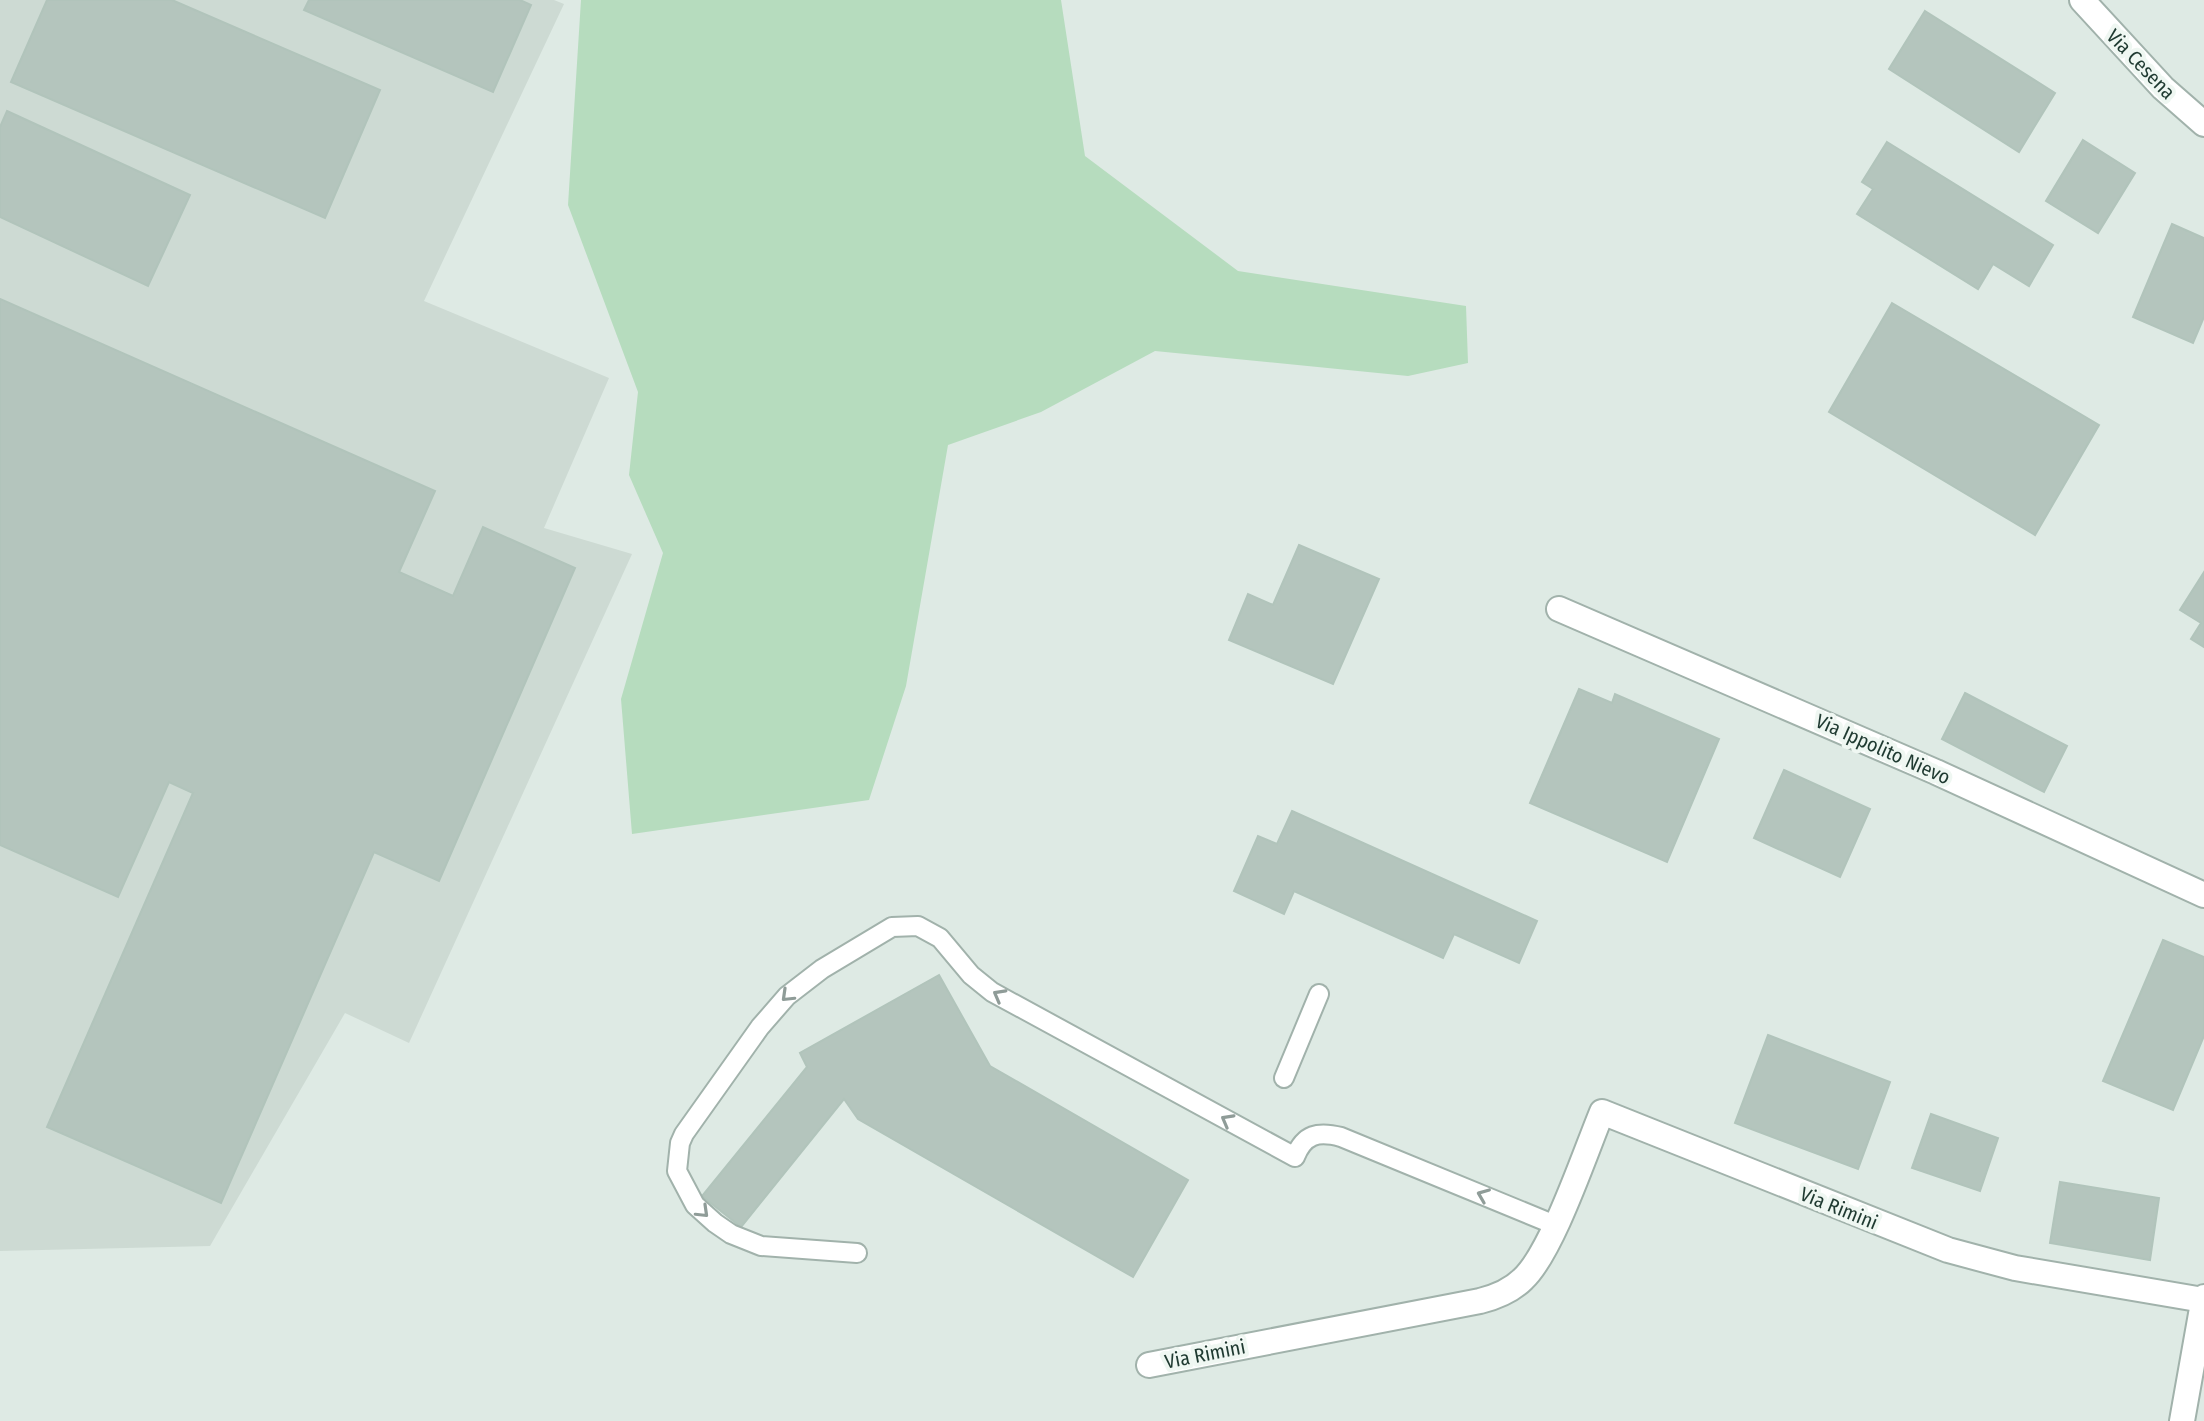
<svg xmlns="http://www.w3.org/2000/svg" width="2204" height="1421" font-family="'Fira Sans Condensed',sans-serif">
<rect width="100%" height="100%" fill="#deeae4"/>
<polygon fill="#cddad3" points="0,0 554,0 564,4 424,301 609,378 544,528 632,554 409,1043 345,1013 210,1246 0,1251"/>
<polygon fill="#b6dcbe" points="581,0 1061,0 1085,156 1238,271 1466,306 1468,363 1408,376 1155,351 1041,412 948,445 906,686 869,800 632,834 621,699 663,553 629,475 638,392 568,205"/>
<g fill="#b4c5bd" stroke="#b1c4bb" stroke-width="2">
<polygon points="47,0 172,0 380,90 325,218 11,82"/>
<polygon points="309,0 520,0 531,5 493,92 304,10"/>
<polygon points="1925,11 2055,93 2019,152 1889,69"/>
<polygon points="7,111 190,195 148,286 0,217 0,127"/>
<polygon points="2083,140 2135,173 2098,233 2046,201"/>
<polygon points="1887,142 2053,245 2029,286 1993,264 1978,289 1857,214 1873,189 1862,182"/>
<polygon points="2172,224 2204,238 2204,317 2193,343 2133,317"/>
<polygon points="0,299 435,491 399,572 453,596 483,527 575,568 439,881 374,852 221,1203 47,1127 193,793 169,782 118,897 0,845"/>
<polygon points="1892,303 2099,425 2035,535 1829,412"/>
<polygon points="1299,545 1379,579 1333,684 1229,640 1248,594 1273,605"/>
<polygon points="2204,572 2204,647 2191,639 2201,623 2180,610"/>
<polygon points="1579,689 1612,703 1615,694 1719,739 1667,862 1530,803"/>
<polygon points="1965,693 2067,746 2044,792 1942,739"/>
<polygon points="1784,770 1870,809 1840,877 1754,838"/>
<polygon points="1292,811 1537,921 1519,963 1454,934 1443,958 1294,891 1284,914 1234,891 1258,836 1277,844"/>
<polygon points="2163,940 2204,957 2204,1036 2173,1110 2103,1081"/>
<polygon points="939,975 990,1066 1188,1180 1133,1277 858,1119 844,1099 741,1227 702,1196 807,1067 800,1053"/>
<polygon points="1768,1035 1890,1082 1858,1169 1735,1123"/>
<polygon points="1931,1114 1998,1138 1980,1191 1912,1168"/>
<polygon points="2060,1182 2159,1198 2150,1260 2050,1243"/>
</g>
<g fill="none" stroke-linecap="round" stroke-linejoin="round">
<g stroke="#a1b2ab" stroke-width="22">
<g id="lane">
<polyline points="1284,1078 1319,994"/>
<path d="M 857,1253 L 761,1246 L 731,1234 L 715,1223 L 695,1205 L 677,1171 L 680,1143 L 684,1134 L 760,1027 L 787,996 L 822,969 L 892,927 L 918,926 L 940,938 L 971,975 L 992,992 L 1295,1157 C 1304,1134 1318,1131 1341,1137 L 1555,1225"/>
</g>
</g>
<g stroke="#a1b2ab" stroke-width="28">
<g id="street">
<polyline points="2082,0 2163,88 2204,124"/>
<polyline points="1559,609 1936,772 2204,895"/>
<path d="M 1149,1365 L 1480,1301 C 1496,1297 1511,1291 1523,1279 C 1552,1252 1585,1153 1602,1112 L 1948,1250 L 2015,1268 L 2203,1300"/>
<polyline points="2182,1421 2204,1297"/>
</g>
</g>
<use href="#lane" stroke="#fff" stroke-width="18"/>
<use href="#street" stroke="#fff" stroke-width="24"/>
</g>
<defs><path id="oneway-chevron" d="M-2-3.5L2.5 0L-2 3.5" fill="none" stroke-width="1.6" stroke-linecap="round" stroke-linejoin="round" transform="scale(2)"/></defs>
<g stroke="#8f9c98">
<use href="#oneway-chevron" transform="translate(999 995) rotate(-151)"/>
<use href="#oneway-chevron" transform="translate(787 996) rotate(136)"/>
<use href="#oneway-chevron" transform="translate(1227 1120) rotate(-151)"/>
<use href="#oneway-chevron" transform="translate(1483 1195) rotate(-158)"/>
<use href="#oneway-chevron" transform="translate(703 1212) rotate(44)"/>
</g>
<g text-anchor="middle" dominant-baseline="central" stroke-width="8" stroke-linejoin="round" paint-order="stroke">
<g font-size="20" fill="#1f3a31" stroke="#eff7f2">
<text transform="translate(2141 64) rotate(46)">Via Cesena</text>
<text transform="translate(1883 749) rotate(24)">Via Ippolito Nievo</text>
<text transform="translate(1839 1208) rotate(22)">Via Rimini</text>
<text transform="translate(1205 1354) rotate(-11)">Via Rimini</text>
</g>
</g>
</svg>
